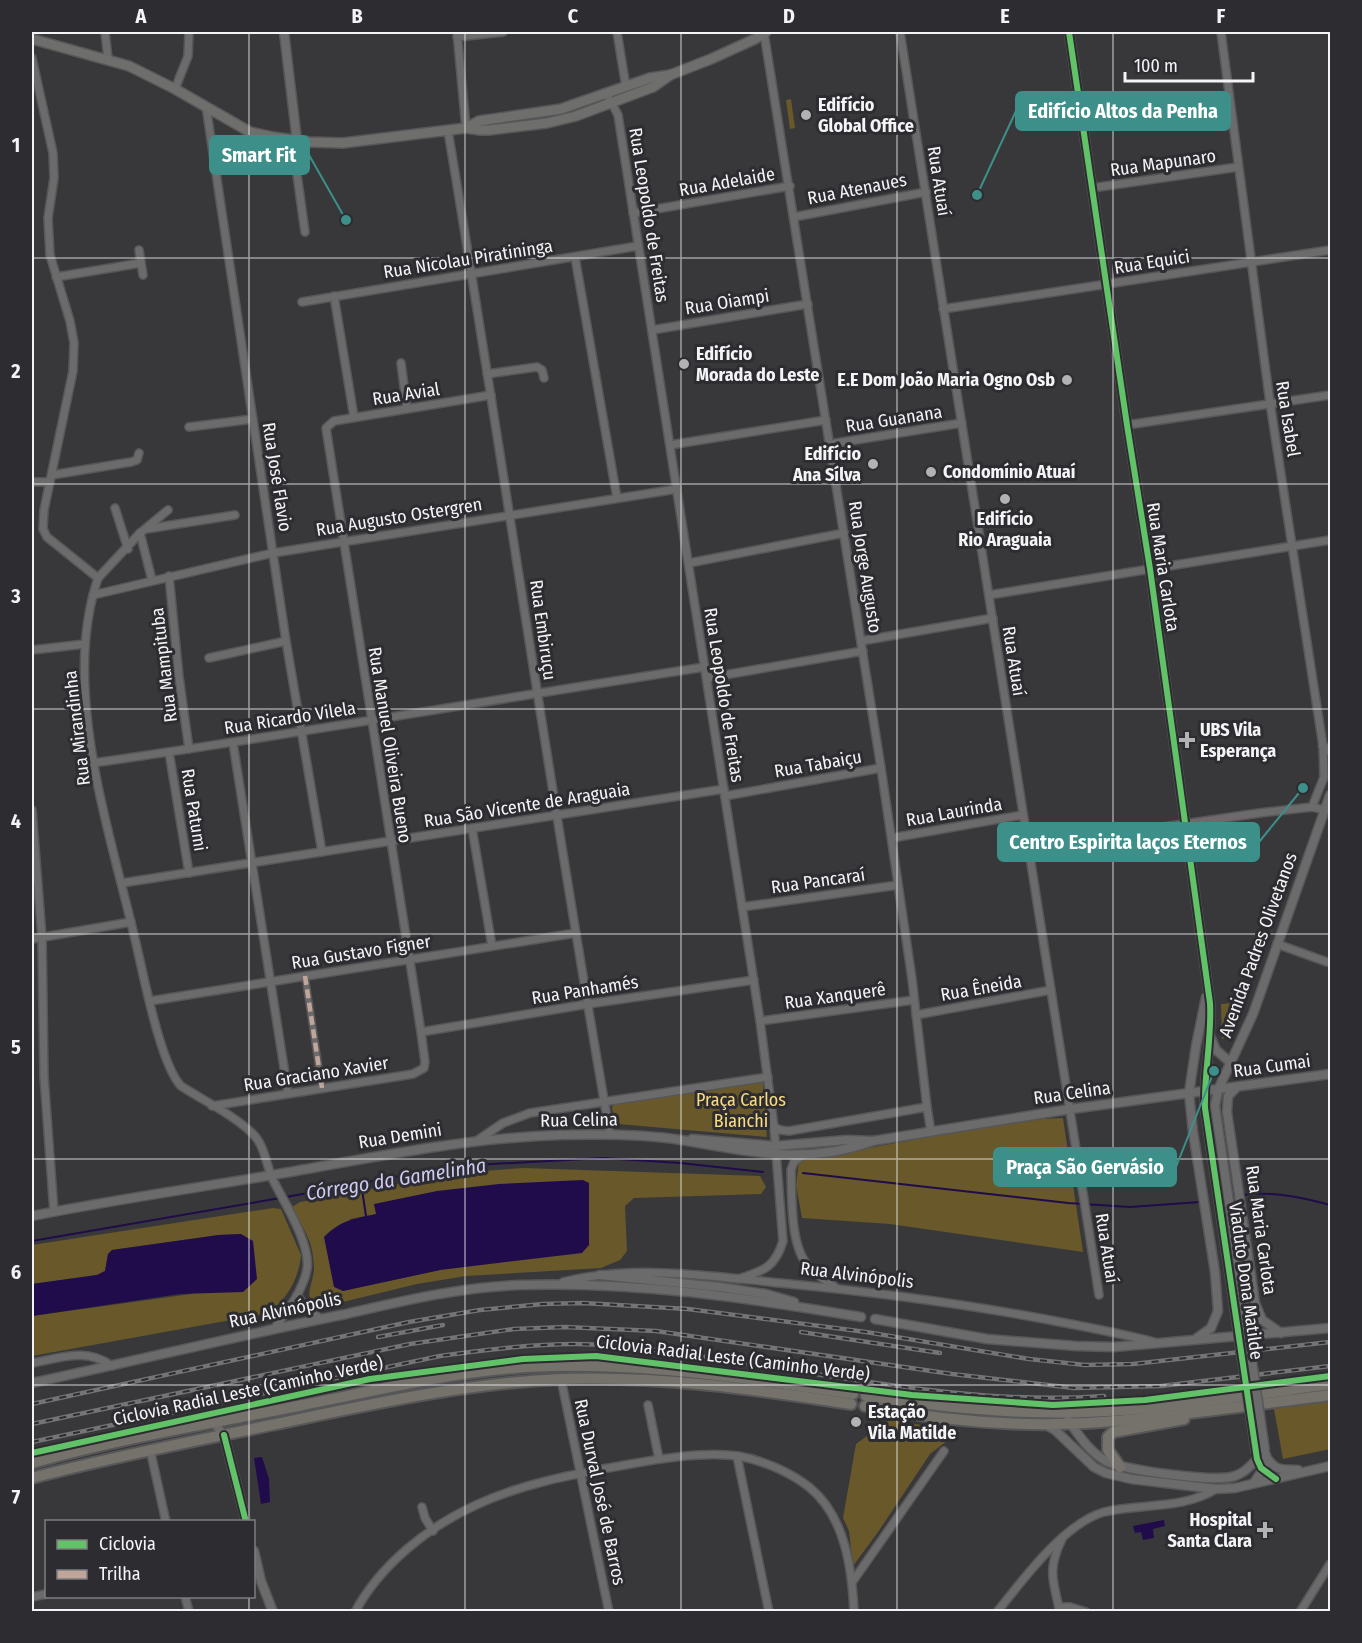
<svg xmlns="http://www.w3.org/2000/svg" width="1362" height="1643" font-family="'Fira Sans Condensed',sans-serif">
<rect width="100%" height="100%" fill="#38383a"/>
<g fill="#68582a" fill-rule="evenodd">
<polygon points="791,99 795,128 790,129 786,100"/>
<polygon points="637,168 643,168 648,198 653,198 653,200 642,202"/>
<polygon points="1242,1002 1225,1038 1222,1039 1221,1004"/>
<polygon points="758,1083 763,1083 767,1137 618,1124 614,1120 612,1107 615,1103"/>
<polygon points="1063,1118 1083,1252 890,1224 802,1218 796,1185 799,1161 944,1134 1042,1119"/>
<path d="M 523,1168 L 760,1176 L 766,1187 L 761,1194 L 634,1198 L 625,1206 L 627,1251 L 620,1260 L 601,1268 L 466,1276 L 417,1284 L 318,1308 C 302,1298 313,1285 314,1269 C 314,1264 313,1256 312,1250 C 309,1235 299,1221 292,1207 L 300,1202 L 456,1173 ZM 374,1204 L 440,1270 L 342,1291 L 350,1219 L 377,1214 Z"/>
<path d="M 273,1208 L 281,1209 L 301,1255 C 299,1279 286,1302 265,1314 L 32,1356 L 32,1316 L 191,1294 L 241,1234 L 219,1235 L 112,1250 L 108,1254 L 105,1271 L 97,1275 L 32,1284 L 32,1245 Z"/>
<polygon points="1330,1400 1330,1449 1283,1459 1274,1409"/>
<polygon points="889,1420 960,1431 930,1454 878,1532 853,1566 849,1531 843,1518 856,1444"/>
</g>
<g fill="#200c4a">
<path d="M 583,1180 L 589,1183 L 589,1245 L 582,1253 L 440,1270 L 343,1291 L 334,1287 L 324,1237 C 341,1220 353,1219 376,1214 L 374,1204 L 437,1191 L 499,1184 Z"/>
<polygon points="241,1234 253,1241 257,1279 243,1292 180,1294 32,1316 32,1284 97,1275 105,1271 108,1254 112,1250 219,1235"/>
<polygon points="262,1457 269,1479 270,1502 261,1504 254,1458"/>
<polygon points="1164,1520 1165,1526 1153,1529 1154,1538 1143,1540 1141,1532 1135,1533 1133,1526"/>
</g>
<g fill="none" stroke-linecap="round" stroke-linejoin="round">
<g stroke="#200c4a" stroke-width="2">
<polyline points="803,1173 1068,1203 1130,1207 1200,1202"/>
<polyline points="361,1183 366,1216"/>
<path d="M 1242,1195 C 1272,1191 1301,1197 1330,1205"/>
<polyline points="286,1197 455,1166 603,1158 680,1163 763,1172"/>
<polyline points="32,1241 280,1198"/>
</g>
<g stroke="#575759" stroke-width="8">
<polyline id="pedestrian" points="305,976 322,1088"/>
</g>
<g stroke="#575759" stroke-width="10">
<g id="minor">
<polyline points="105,32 108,59"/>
<polyline points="457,32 466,128"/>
<polyline points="617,32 626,87"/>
<polyline points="900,32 1099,1295"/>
<polyline points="1221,32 1270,403 1323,746 1324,777 1312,807"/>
<polyline points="764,33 881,768 912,979 927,1107"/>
<polyline points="457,37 503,32"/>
<path d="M 32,58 L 53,153 L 54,178 L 48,218 L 50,255 L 70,321 L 74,343 L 73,371 L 44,510 L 43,529 L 47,537 L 98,578 C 86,614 83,653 85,690 C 89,773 116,859 135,939 C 143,972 160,1064 181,1086 C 204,1101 234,1115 253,1134 C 265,1146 266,1165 273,1180 C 284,1202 311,1244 307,1269 C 303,1291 287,1311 274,1329"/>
<polyline points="175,89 188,56 189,32"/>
<path d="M 607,94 L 618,115 L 760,1021 L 774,1127 L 783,1241 C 775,1268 763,1271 738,1279"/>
<polyline points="206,106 286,641 322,852"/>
<path d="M 448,131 C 504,465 551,801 610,1134"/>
<polyline points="297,141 294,153 305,232"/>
<polyline points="1092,188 1238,167"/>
<polyline points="633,213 790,186"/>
<polyline points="794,217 926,192"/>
<polyline points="139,250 143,275"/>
<polyline points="575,257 617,498"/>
<polyline points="56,277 141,263"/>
<polyline points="334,296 354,417"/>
<polyline points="302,302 638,246"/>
<polyline points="943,309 1330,250"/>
<polyline points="652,330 808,304"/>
<polyline points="401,363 407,409"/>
<polyline points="487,374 537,367 542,370 544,378"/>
<polyline points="1127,425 1330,395"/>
<polyline points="189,427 253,419"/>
<polyline points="830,444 962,423"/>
<polyline points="670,445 826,420"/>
<polyline points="52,475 131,462 137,460 139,453"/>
<polyline points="32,482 50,482"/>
<polyline points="115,508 128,549"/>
<polyline points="146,529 235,515"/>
<polyline points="140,533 152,580"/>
<polyline points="689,563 844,533"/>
<polyline points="169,576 179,677 189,749"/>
<polyline points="98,578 140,533 168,510"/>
<polyline points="93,595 273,553 677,489"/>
<polyline points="989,595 1330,540"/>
<polyline points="861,641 993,618"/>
<polyline points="32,650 85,644"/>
<polyline points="209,658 286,641"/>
<polyline points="707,678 863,651"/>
<polyline points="233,743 288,1093"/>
<polyline points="169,752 189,873"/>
<path d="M 93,763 C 298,734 501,698 705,667"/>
<polyline points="725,796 881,768"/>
<polyline points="32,810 42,937 44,1077 54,1212"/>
<polyline points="472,828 492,946"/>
<polyline points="892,838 1022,815"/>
<polyline points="1028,847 1259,813 1312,807 1325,810"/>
<polyline points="122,883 724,789"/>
<polyline points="742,907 898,885"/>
<polyline points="32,939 131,922"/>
<polyline points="1277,944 1327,962"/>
<polyline points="150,1001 576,933"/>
<polyline points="916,1015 1051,990"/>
<polyline points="760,1021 914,1000"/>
<polyline points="421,1032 588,1004 754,980"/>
<polyline points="212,1106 413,1074 424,1068 425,1062 421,1032 326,428 334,421 491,395"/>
<polyline points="774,1127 780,1130 789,1131 927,1107 931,1132"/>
<polyline points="478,1140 503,1123 530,1113 768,1077"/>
<path d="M 803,1155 L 794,1162 L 791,1170 C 792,1196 790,1242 806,1263 C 814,1273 824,1280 835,1287"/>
<path d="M 563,1282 C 634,1264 708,1276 780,1283 C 874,1292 968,1304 1060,1322 C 1092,1328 1123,1334 1154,1342"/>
<polyline points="297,1295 309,1311 321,1319"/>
<path d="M 32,1363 C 61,1358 86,1347 112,1366"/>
<polyline points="561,1379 609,1612"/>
<polyline points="648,1405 659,1459"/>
<polyline points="150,1449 166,1522"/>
<polyline points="737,1456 769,1612"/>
<polyline points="422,1507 425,1518 433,1531"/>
<polyline points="853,1581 944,1451"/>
<polyline points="185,1596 189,1612"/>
<polyline points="32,1597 46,1594"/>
<polyline points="1059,1607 1070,1607 1086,1612"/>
<path d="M 355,1612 C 380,1565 428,1527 476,1505 C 523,1483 575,1474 625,1465 C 658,1459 705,1451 738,1456 C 762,1460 790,1472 809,1487 C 845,1516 852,1568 854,1612"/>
<path d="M 997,1612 C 1022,1581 1064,1523 1104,1512 C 1141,1503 1182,1510 1216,1489"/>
<path d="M 1060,1612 C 1053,1581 1047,1569 1062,1539"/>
<polyline points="1300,1612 1330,1564"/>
</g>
</g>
<g stroke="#575759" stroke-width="11">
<g id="tertiary">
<polyline points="284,32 297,141"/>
<path d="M 1069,32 L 1127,425 L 1150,569 L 1210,1003 C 1212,1038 1204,1072 1205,1108"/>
<polyline points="1323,746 1330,752"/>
<polyline points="1210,1036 1216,1050 1231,1063"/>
<polyline points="1236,1088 1228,1096 1227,1112 1255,1303 1262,1320 1281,1333"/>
<polyline points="1215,1106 1218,1090 1253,1014 1330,795"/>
<polyline points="692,1139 775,1146 847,1140 873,1141 1071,1109 1330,1074"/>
<path d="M 32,1216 C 117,1199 204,1187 290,1172 C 379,1156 469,1138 559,1135 C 599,1134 642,1134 681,1140 C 749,1151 805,1166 873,1141"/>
<polyline points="600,1275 720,1287 766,1294 794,1302"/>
<polyline points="875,1319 987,1339 1076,1346 1114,1347 1330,1328"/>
<polyline points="1197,1338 1211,1328 1218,1311 1215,1272 1193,1132 1189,1093 1196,1046 1206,997"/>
<path d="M 32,1383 C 135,1361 237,1336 341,1315 C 399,1302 459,1287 519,1285 C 635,1281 748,1298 861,1317"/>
<path d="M 1068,1420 C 1079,1435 1089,1452 1106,1461 C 1123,1470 1217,1483 1235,1476 C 1244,1473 1251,1466 1257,1459"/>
<polyline points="213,1422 224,1435 246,1522"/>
<polyline points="1046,1425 1055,1430 1094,1467 1106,1473 1131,1479 1216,1489 1235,1488 1330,1466"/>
<path d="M 1266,1457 C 1277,1472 1281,1469 1298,1470"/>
<polyline points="1254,1483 1265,1466 1266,1455"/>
<polyline points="254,1551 261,1581 273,1612"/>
</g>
</g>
<g stroke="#575759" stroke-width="12">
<g id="secondary">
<polyline points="32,39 129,66 175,89 250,132 273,137 309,142 343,143 466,128 479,121 561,109 650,78 670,75"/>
<polyline points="466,128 480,130 489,130 547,123 576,116 653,87 670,75 711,59 755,39 766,32"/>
</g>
</g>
<g stroke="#575759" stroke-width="14">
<g id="trunk">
<path d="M 866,1396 C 938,1406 1012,1415 1085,1412 C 1167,1410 1249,1395 1330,1384"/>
<path d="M 865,1406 C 937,1420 1013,1427 1087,1423 C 1168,1418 1249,1405 1330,1395"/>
<path d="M 32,1463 C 121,1438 212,1423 303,1405 C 384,1389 466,1368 550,1366 C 651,1363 753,1379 853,1394"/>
<polyline points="1120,1467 1108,1450 1108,1437 1113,1432 1184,1419"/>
<path d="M 32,1478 C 111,1457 191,1442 271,1425 C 367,1405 464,1383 562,1379 C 660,1376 755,1389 851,1404"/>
</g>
</g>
<use href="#pedestrian" stroke="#6b6b6c" stroke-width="5"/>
<use href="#minor" stroke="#6b6b6c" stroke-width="7"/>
<use href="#tertiary" stroke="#6b6b6c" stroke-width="8"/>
<use href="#secondary" stroke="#6e6e6c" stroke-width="9"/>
<use href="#trunk" stroke="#74726a" stroke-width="10"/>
<g stroke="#747476" stroke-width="4.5">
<g id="rail">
<polyline points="801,1332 940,1353"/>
<polyline points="378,1337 443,1325"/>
<polyline points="32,1404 409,1322 480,1310 543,1304 583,1303 688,1309 866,1332 1029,1359 1085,1365 1133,1364 1330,1342"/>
<polyline points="32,1424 410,1344 514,1329 565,1327 656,1331 952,1374 1074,1388 1161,1386 1330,1366"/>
<path d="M 32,1442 L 440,1356 C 485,1350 531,1344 576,1344 C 630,1345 685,1354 739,1362 C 860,1380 982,1405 1104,1396"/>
</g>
</g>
<use href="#rail" stroke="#2d2d31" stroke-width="2" stroke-dasharray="7" stroke-linecap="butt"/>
<g stroke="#575759" stroke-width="11" stroke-linecap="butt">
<g id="tertiary-bridge">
<polyline points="1215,1106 1265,1451"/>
<polyline points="1205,1108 1256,1453"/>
</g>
</g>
<use href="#tertiary-bridge" stroke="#6b6b6c" stroke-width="8"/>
<polyline stroke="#c0a59a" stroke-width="4.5" stroke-dasharray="9 4.5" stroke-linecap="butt" points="305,976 322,1088"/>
<g stroke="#2d2d31" stroke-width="10">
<g id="cycleway">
<path d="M 1069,32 L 1127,425 L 1150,569 L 1210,1003 C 1212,1038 1204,1072 1205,1108 L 1257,1459 L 1261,1468 L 1276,1479"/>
<polyline points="224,1435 246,1522"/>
<polyline points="32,1453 370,1379 523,1359 596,1356 912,1395 1053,1405 1145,1400 1330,1376"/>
</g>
</g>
<use href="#cycleway" stroke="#61c268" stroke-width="6"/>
</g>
<path fill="none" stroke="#f4f4f7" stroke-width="1.5" stroke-opacity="0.55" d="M 249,32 L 249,1522M 465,32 L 465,1612M 681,32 L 681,1612M 897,32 L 897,1612M 1113,32 L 1113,1612M 32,258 L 1330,258M 32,484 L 1330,484M 32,709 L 1330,709M 32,934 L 1330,934M 32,1159 L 1330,1159M 32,1385 L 1330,1385M 249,1596 L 249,1612"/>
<g fill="#b2b2b5" stroke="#2d2d31" stroke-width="2">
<circle cx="806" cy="115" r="6"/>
<circle cx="684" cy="364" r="6"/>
<circle cx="1067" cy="380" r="6"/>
<circle cx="873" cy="464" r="6"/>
<circle cx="931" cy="472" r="6"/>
<circle cx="1005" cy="499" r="6"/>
<path d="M1184 731h6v6h6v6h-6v6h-6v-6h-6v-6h6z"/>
<circle cx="856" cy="1422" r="6"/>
<path d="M1262 1521h6v6h6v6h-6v6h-6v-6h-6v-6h6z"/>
</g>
<g text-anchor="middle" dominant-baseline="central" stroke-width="6" stroke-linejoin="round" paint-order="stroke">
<g font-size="18" font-weight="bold" fill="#f4f4f7" stroke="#2d2d31" text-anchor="start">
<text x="818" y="105">Edifício<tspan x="818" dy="21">Global Office</tspan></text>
<text x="696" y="354">Edifício<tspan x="696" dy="21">Morada do Leste</tspan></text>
<text x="1055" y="380" text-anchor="end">E.E Dom João Maria Ogno Osb</text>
<text x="861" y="454" text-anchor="end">Edifício<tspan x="861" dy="21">Ana Sílva</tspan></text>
<text x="943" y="472">Condomínio Atuaí</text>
<text x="1005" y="519" text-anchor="middle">Edifício<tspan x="1005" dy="21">Rio Araguaia</tspan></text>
<text x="1200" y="730">UBS Vila<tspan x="1200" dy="21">Esperança</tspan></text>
<text x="868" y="1412">Estação<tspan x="868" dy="21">Vila Matilde</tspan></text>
<text x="1252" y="1520" text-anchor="end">Hospital<tspan x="1252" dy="21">Santa Clara</tspan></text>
</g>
<g font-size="18" fill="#f4f4f7" stroke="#2d2d31">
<text transform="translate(1163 163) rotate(-8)">Rua Mapunaro</text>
<text transform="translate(939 181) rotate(81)">Rua Atuaí</text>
<text transform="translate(727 182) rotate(-10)">Rua Adelaide</text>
<text transform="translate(857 189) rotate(-11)">Rua Atenaues</text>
<text transform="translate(649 215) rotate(81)">Rua Leopoldo de Freitas</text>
<text transform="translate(468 259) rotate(-9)">Rua Nicolau Piratininga</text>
<text transform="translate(1152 262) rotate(-9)">Rua Equici</text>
<text transform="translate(727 302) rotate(-9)">Rua Oiampi</text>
<text transform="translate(406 394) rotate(-9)">Rua Avial</text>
<text transform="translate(894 419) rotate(-9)">Rua Guanana</text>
<text transform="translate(1288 419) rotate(81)">Rua Isabel</text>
<text transform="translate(277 477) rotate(81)">Rua José Flavio</text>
<text transform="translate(399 517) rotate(-9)">Rua Augusto Ostergren</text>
<text transform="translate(865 567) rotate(81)">Rua Jorge Augusto</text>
<text transform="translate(1163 567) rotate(81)">Rua Maria Carlota</text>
<text transform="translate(543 630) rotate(82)">Rua Embiruçu</text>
<text transform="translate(1014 661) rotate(81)">Rua Atuaí</text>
<text transform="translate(164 665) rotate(-97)">Rua Mampituba</text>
<text transform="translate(724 695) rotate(81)">Rua Leopoldo de Freitas</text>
<text transform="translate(290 718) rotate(-9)">Rua Ricardo Vilela</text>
<text transform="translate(77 728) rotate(-97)">Rua Mirandinha</text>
<text transform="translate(390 745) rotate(81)">Rua Manuel Oliveira Bueno</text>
<text transform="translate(818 764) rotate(-10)">Rua Tabaiçu</text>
<text transform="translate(527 805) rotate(-9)">Rua São Vicente de Araguaia</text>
<text transform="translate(194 810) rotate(81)">Rua Patumi</text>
<text transform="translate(954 812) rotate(-10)">Rua Laurinda</text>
<text transform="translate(818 881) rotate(-8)">Rua Pancaraí</text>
<text transform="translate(1258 945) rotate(-70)">Avenida Padres Olivetanos</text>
<text transform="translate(361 952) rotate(-9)">Rua Gustavo Figner</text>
<text transform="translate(981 988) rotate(-10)">Rua Êneida</text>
<text transform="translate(585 990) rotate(-9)">Rua Panhamés</text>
<text transform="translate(835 996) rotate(-8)">Rua Xanquerê</text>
<text transform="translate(1272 1066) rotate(-8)">Rua Cumai</text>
<text transform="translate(316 1074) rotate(-9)">Rua Graciano Xavier</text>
<text transform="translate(1072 1093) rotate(-8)">Rua Celina</text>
<text transform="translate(579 1120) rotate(-1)">Rua Celina</text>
<text transform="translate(400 1136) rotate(-9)">Rua Demini</text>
<text transform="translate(1261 1230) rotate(82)">Rua Maria Carlota</text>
<text transform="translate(1107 1248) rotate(81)">Rua Atuaí</text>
<text transform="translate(857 1275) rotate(7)">Rua Alvinópolis</text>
<text transform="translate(1246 1281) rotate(82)">Viaduto Dona Matilde</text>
<text transform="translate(285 1310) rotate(-12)">Rua Alvinópolis</text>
<text transform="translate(733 1358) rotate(7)">Ciclovia Radial Leste (Caminho Verde)</text>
<text transform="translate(248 1391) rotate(-12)">Ciclovia Radial Leste (Caminho Verde)</text>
<text transform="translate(600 1492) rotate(78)">Rua Durval José de Barros</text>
</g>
<g font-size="18" fill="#fadc83" stroke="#2d2d31">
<text x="741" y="1100">Praça Carlos<tspan x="741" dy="21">Bianchi</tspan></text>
</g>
<g font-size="20" font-style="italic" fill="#cecbf5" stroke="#2d2d31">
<text transform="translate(396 1179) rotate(-9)">Córrego da Gamelinha</text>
</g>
</g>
<path fill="none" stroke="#3d8f89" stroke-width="2" d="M977 195L1016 111M346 220L309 155M1303 788L1259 842M1214 1071L1176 1167"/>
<g fill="#3d8f89" stroke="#2d2d31" stroke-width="2">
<circle cx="977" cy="195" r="6"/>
<circle cx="346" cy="220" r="6"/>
<circle cx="1303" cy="788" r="6"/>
<circle cx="1214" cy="1071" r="6"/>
</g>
<g fill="#3d8f89" stroke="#3d8f89" stroke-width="2">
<rect x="1016" y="92" width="214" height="38" rx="6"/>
<rect x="210" y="136" width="99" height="38" rx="6"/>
<rect x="998" y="823" width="261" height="38" rx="6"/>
<rect x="994" y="1148" width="182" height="38" rx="6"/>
</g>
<g font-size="20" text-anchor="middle" font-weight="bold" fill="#fff">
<text x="1123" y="118">Edifício Altos da Penha</text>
<text x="259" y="162">Smart Fit</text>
<text x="1128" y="849">Centro Espirita laços Eternos</text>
<text x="1085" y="1174">Praça São Gervásio</text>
</g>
<rect width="1362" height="1643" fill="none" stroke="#2d2d31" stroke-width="66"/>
<rect x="45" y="1520" width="210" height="78" fill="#2d2d31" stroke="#7d7d80" stroke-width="1.5"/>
<rect x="57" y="1540" width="30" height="9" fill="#61c268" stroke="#7d7d80" stroke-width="1.5"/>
<text x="99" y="1550" font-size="18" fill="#f4f4f7">Ciclovia</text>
<rect x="57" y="1570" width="30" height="9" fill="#c0a59a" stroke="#7d7d80" stroke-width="1.5"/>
<text x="99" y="1580" font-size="18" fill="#f4f4f7">Trilha</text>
<path d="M1125 72v9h128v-9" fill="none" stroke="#f4f4f7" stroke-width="3"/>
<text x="1134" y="72" font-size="18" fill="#f4f4f7" stroke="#2d2d31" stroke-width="4.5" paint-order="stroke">100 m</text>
<rect x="33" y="33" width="1296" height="1577" fill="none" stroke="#f4f4f7" stroke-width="2"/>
<g font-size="20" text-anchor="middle" font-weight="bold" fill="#f4f4f7">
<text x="141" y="23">A</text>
<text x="357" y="23">B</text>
<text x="573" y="23">C</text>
<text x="789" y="23">D</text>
<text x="1005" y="23">E</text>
<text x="1221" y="23">F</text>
<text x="16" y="152">1</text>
<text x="16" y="378">2</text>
<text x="16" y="603">3</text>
<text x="16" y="828">4</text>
<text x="16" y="1054">5</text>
<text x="16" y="1279">6</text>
<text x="16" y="1504">7</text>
</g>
</svg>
